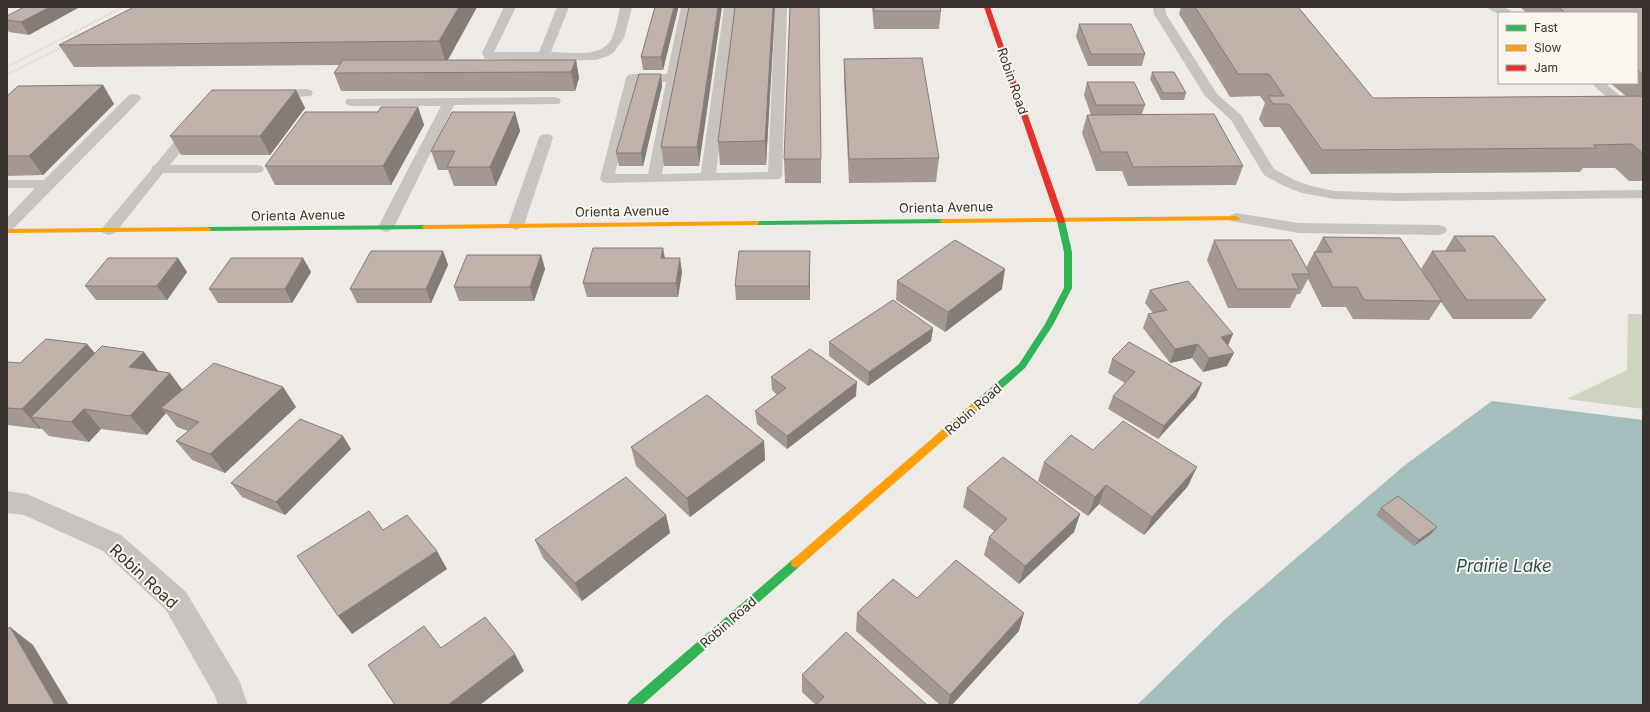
<svg xmlns="http://www.w3.org/2000/svg" width="1650" height="712" font-family="Inter,sans-serif">
<rect width="100%" height="100%" fill="#eeebe6"/>
<polygon fill="#cfd3c2" points="1628,314 1643,314 1643,409 1567,399 1627,370"/>
<polygon fill="#a4bebd" points="1492,401 1643,420 1643,705 1137,705 1224,620 1405,465"/>
<g fill="none" stroke-linecap="round" stroke-linejoin="round">
<g fill="#c8c3bf" fill-rule="evenodd">
<path d="M 504,7 L 516,7 L 494,52 L 539,52 L 557,7 L 569,7 L 551,52 C 570,52 602,59 612,38 C 616,28 618,17 620,7 L 632,7 L 624,38 L 614,52 L 608,56 L 596,60 L 543,61 L 485,59 L 482,53 Z"/>
<path d="M 681,7 L 693,7 L 662,174 L 701,173 L 724,7 L 736,7 L 716,173 L 768,172 L 775,7 L 787,7 L 782,176 L 780,179 L 607,183 L 602,182 L 600,179 L 626,78 L 628,75 L 632,74 L 667,74 ZM 637,82 L 666,82 L 648,174 L 615,174 Z"/>
<polygon points="1153,7 1165,7 1166,14 1217,94 1241,115 1274,169 1294,180 1311,186 1334,191 1396,193 1643,190 1643,198 1396,201 1334,199 1302,193 1284,186 1264,175 1231,120 1205,96 1154,14"/>
<path d="M 1487,7 C 1496,7 1507,5 1513,13 C 1503,13 1494,15 1487,7 Z"/>
<polygon points="1591,83 1605,83 1636,110 1634,113 1621,113 1620,109"/>
<polygon points="306,89 311,90 313,93 311,96 274,98 269,97 267,94 269,91 274,90"/>
<polygon points="134,94 139,95 141,98 139,101 12,230 7,232 7,218 35,188 7,188 7,180 44,180 129,95"/>
<polygon points="554,97 559,98 561,101 559,104 454,105 394,227 391,230 386,232 381,230 378,227 441,106 352,106 347,105 345,102 347,99"/>
<polygon points="192,125 197,126 199,129 170,165 257,165 262,166 264,169 262,172 257,173 163,173 115,233 109,235 103,233 101,230 103,227 151,170 152,166 155,165 187,126"/>
<polygon points="546,134 551,135 553,138 524,225 521,228 516,230 511,228 508,225 539,138 541,135"/>
<polygon points="1236,213 1299,223 1439,225 1445,227 1447,230 1445,233 1439,235 1299,233 1231,221 1228,218 1231,215"/>
</g>
<polygon fill="#c8c3bf" fill-rule="evenodd" points="7,491 27,494 36,498 121,535 186,592 239,680 248,705 218,705 215,696 166,610 103,551 24,515 7,513"/>
<g fill="#30b455" fill-rule="evenodd">
<polygon points="943,219 946,219 947,221 946,223 755,225 751,223 755,221"/>
<polygon points="1058,219 1061,219 1065,221 1072,252 1072,288 1053,325 1025,368 980,408 974,408 972,405 974,402 1019,364 1045,324 1064,288 1064,252 1057,221"/>
<polygon points="425,225 429,227 428,229 207,231 203,229 207,227"/>
<polygon points="796,558 800,560 801,563 800,566 642,705 627,705 629,701 792,560"/>
</g>
<g fill="#ff9f0a" fill-rule="evenodd">
<polygon points="1236,216 1240,218 1239,220 943,223 939,221 943,219"/>
<polygon points="755,221 758,221 759,223 758,225 425,229 421,227 425,225"/>
<polygon points="207,227 211,229 210,231 7,233 7,229"/>
<polygon points="977,401 980,402 982,405 980,408 800,566 796,568 792,566 791,563 792,560 974,402"/>
</g>
<polygon fill="#e5322d" fill-rule="evenodd" points="984,7 990,7 1065,221 1064,223 1061,223 1057,221"/>
<g stroke="#b0aca9" stroke-width="2" stroke-dasharray="0.5 2" stroke-linecap="butt">
<polyline points="7,67 123,7"/>
<polyline points="7,75 71,42"/>
</g>
</g>
<g fill="#a59892">
<polygon points="24,7 29,35 9,32 7,29 7,16"/>
<polygon points="477,7 448,60 576,60 579,78 575,91 341,91 334,73 340,65 74,67 59,45"/>
<polygon points="655,7 678,7 678,9 663,70 643,70 641,57"/>
<polygon points="689,7 699,166 664,166 661,147"/>
<polygon points="735,7 775,7 766,165 720,165 718,142"/>
<polygon points="872,7 940,7 941,11 939,29 874,29"/>
<polygon points="1181,7 1298,7 1373,98 1626,96 1610,83 1637,83 1637,13 1527,13 1520,7 1643,7 1643,181 1629,181 1615,168 1583,168 1580,172 1311,174 1280,127 1264,127 1259,119 1265,103 1260,96 1230,97 1179,14"/>
<polygon points="1079,24 1145,54 1142,66 1088,66 1076,37"/>
<polygon points="844,59 939,158 936,182 849,183 844,81"/>
<polygon points="1152,72 1186,93 1184,100 1161,100 1150,79"/>
<polygon points="661,74 662,86 643,166 619,166 616,153"/>
<polygon points="1087,82 1145,105 1142,114 1243,166 1236,185 1128,186 1122,171 1096,171 1082,133 1087,115 1091,115 1084,95"/>
<polygon points="103,85 114,104 43,175 7,176 7,96"/>
<polygon points="296,90 305,108 270,155 181,155 170,136"/>
<polygon points="418,107 424,125 391,185 275,185 265,166 378,112"/>
<polygon points="515,112 520,131 496,186 454,186 448,170 438,170 431,151"/>
<polygon points="784,159 821,159 821,183 785,183"/>
<polygon points="1454,236 1546,300 1531,319 1453,319 1441,302 1429,320 1353,319 1346,307 1322,307 1308,279 1300,294 1297,294 1290,308 1228,308 1207,260 1214,240 1306,268 1314,252 1315,252 1323,237 1421,269 1432,251 1445,251"/>
<polygon points="663,248 665,258 682,272 678,297 587,297 583,283"/>
<polygon points="443,251 448,265 431,303 357,303 350,289"/>
<polygon points="541,255 545,269 534,301 459,301 454,287"/>
<polygon points="178,258 187,272 167,300 96,300 85,286"/>
<polygon points="303,258 311,272 292,303 218,303 209,289"/>
<polygon points="810,265 810,300 736,300 735,286"/>
<polygon points="897,281 1002,289 945,332 896,300"/>
<polygon points="1150,290 1228,346 1227,366 1203,372 1192,358 1170,363 1143,328 1148,314 1153,313 1145,303"/>
<polygon points="933,328 931,341 868,386 829,356 829,342"/>
<polygon points="87,344 95,353 158,371 183,390 283,387 296,407 225,473 192,460 176,441 188,431 177,427 166,413 147,435 101,429 89,442 49,436 41,428 40,429 7,425 7,362 20,363"/>
<polygon points="1112,359 1202,383 1196,397 1158,439 1108,409 1113,396 1125,383 1108,373"/>
<polygon points="771,377 856,396 787,449 757,424 755,411 777,395 772,390"/>
<polygon points="764,441 765,460 690,517 636,466 631,447"/>
<polygon points="351,449 285,515 242,497 231,483"/>
<polygon points="1093,450 1188,486 1144,535 1099,504 1088,516 1038,481 1044,462"/>
<polygon points="967,488 1080,514 1074,532 1019,584 984,555 989,537 994,531 963,507"/>
<polygon points="1381,508 1431,534 1414,546 1376,515"/>
<polygon points="666,515 670,533 582,601 543,558 535,540"/>
<polygon points="917,598 1019,631 952,705 940,705 856,631 857,613"/>
<polygon points="802,675 927,705 816,705 802,692"/>
</g>
<g fill="#867c77">
<polygon points="50,7 80,7 29,35 21,22"/>
<polygon points="459,7 477,7 446,63 439,41"/>
<polygon points="674,7 678,7 678,9 663,70 661,57"/>
<polygon points="718,7 722,7 699,166 697,147"/>
<polygon points="773,7 775,7 766,165 765,141"/>
<polygon points="576,60 579,78 575,91 571,72"/>
<polygon points="661,74 662,86 643,166 641,153"/>
<polygon points="103,85 114,104 43,175 29,156"/>
<polygon points="296,90 305,108 270,155 260,136"/>
<polygon points="418,107 424,125 391,185 383,166"/>
<polygon points="515,112 520,131 496,186 490,167"/>
<polygon points="663,248 665,262 661,258"/>
<polygon points="443,251 448,265 431,303 426,289"/>
<polygon points="810,251 810,300 809,286"/>
<polygon points="541,255 545,269 534,301 530,287"/>
<polygon points="178,258 187,272 167,300 157,286"/>
<polygon points="303,258 311,272 292,303 285,289"/>
<polygon points="680,258 682,272 678,297 676,283"/>
<polygon points="1005,269 1002,289 945,332 948,312"/>
<polygon points="933,328 931,341 868,386 869,372"/>
<polygon points="1233,334 1227,348 1221,337"/>
<polygon points="87,344 103,363 31,417 41,428 40,429 22,409"/>
<polygon points="1198,344 1192,358 1170,363 1175,349"/>
<polygon points="144,352 159,372 129,367"/>
<polygon points="1234,353 1227,366 1203,372 1209,358"/>
<polygon points="170,373 184,392 161,408 166,413 147,435 130,416"/>
<polygon points="857,382 856,396 787,449 787,436"/>
<polygon points="1202,383 1196,397 1158,439 1164,426"/>
<polygon points="283,387 296,407 225,473 210,454"/>
<polygon points="84,409 101,429 89,442 71,422"/>
<polygon points="343,436 351,449 285,515 276,502"/>
<polygon points="764,441 765,460 690,517 687,498"/>
<polygon points="1197,467 1188,486 1144,535 1152,517"/>
<polygon points="1106,485 1099,504 1088,516 1095,497"/>
<polygon points="1080,514 1074,532 1019,584 1025,566"/>
<polygon points="666,515 670,533 582,601 575,583"/>
<polygon points="1437,527 1431,534 1414,546 1419,540"/>
<polygon points="437,551 447,569 352,634 338,616"/>
<polygon points="1024,613 1019,631 952,705 948,705 950,695"/>
<polygon points="10,627 33,645 69,705 55,705"/>
<polygon points="515,654 524,671 480,705 448,705"/>
</g>
<g fill="#c0b1aa" stroke="#867c77">
<polygon points="24,7 50,7 21,22 7,20 7,16"/>
<polygon points="134,7 459,7 439,41 59,45"/>
<polygon points="655,7 674,7 661,57 641,57"/>
<polygon points="689,7 718,7 697,147 661,147"/>
<polygon points="735,7 773,7 765,141 718,142"/>
<polygon points="790,7 819,7 821,159 784,159"/>
<polygon points="874,7 940,7 941,11 874,11"/>
<polygon points="1195,7 1298,7 1373,98 1643,96 1643,154 1632,144 1593,145 1597,148 1322,150 1289,104 1273,104 1268,96 1284,96 1269,74 1238,74"/>
<polygon points="1558,7 1643,7 1643,75 1637,70 1637,13 1566,13"/>
<polygon points="1079,24 1131,24 1145,54 1091,54"/>
<polygon points="922,58 939,158 849,159 844,59"/>
<polygon points="343,60 576,60 571,72 334,73"/>
<polygon points="1152,72 1174,72 1186,93 1163,93"/>
<polygon points="639,74 661,74 641,153 616,153"/>
<polygon points="1087,82 1134,82 1145,105 1096,105"/>
<polygon points="103,85 29,156 7,156 7,96 18,86"/>
<polygon points="212,90 296,90 260,136 170,136"/>
<polygon points="381,107 418,107 383,166 265,166 305,112 378,112"/>
<polygon points="452,112 515,112 490,167 447,167 455,151 431,151"/>
<polygon points="1214,114 1243,166 1133,167 1127,152 1101,152 1087,115"/>
<polygon points="1454,236 1494,236 1546,300 1467,300 1432,251 1466,251"/>
<polygon points="1323,237 1400,238 1442,301 1364,300 1357,287 1333,287 1314,252 1332,252"/>
<polygon points="955,240 1005,269 948,312 897,281"/>
<polygon points="1214,240 1291,240 1310,274 1292,274 1299,289 1237,289"/>
<polygon points="593,248 663,248 661,258 680,258 676,283 583,283"/>
<polygon points="371,251 443,251 426,289 350,289"/>
<polygon points="739,251 810,251 809,286 735,286"/>
<polygon points="467,255 541,255 530,287 454,287"/>
<polygon points="108,258 178,258 157,286 85,286"/>
<polygon points="231,258 303,258 285,289 209,289"/>
<polygon points="1188,281 1233,334 1221,337 1234,353 1209,358 1198,344 1175,349 1148,314 1167,310 1150,290"/>
<polygon points="893,300 933,328 869,372 829,342"/>
<polygon points="46,339 87,344 22,409 7,408 7,362 20,363"/>
<polygon points="1129,342 1202,383 1164,426 1113,396 1135,372 1112,359"/>
<polygon points="102,346 144,352 129,367 170,373 130,416 84,409 71,422 31,417"/>
<polygon points="810,349 857,382 787,436 755,411 786,388 771,377"/>
<polygon points="214,363 283,387 210,454 176,441 199,422 161,408"/>
<polygon points="707,395 764,441 687,498 631,447"/>
<polygon points="300,419 343,436 276,502 231,483"/>
<polygon points="1123,421 1197,467 1152,517 1106,485 1095,497 1044,462 1071,435 1093,450"/>
<polygon points="1003,457 1080,514 1025,566 989,537 1007,519 967,488"/>
<polygon points="626,477 666,515 575,583 535,540"/>
<polygon points="1398,496 1437,527 1419,540 1381,508"/>
<polygon points="369,511 383,530 407,515 437,551 338,616 297,556"/>
<polygon points="956,560 1024,613 950,695 857,613 893,579 917,598"/>
<polygon points="485,617 515,654 448,705 395,705 368,665 424,626 441,648"/>
<polygon points="10,627 55,705 7,705 7,629"/>
<polygon points="846,632 927,705 816,705 824,697 802,675"/>
</g>
<g text-anchor="middle" dominant-baseline="central" stroke-width="4" stroke-linejoin="round" paint-order="stroke">
<g font-size="13" fill="#39312d" stroke="#f9f5ef">
<text transform="translate(1013 81) rotate(71)">Robin Road</text>
<text transform="translate(946 207) rotate(-1)">Orienta Avenue</text>
<text transform="translate(622 211) rotate(-1)">Orienta Avenue</text>
<text transform="translate(298 215) rotate(-1)">Orienta Avenue</text>
<text transform="translate(973 409) rotate(-41)">Robin Road</text>
<text transform="translate(728 622) rotate(-41)">Robin Road</text>
</g>
<g font-size="16" fill="#39312d" stroke="#f9f5ef">
<text transform="translate(144 576) rotate(43)">Robin Road</text>
</g>
<g font-size="17" font-style="italic" fill="#265256" stroke="#f9f5ef">
<text x="1504" y="566">Prairie Lake</text>
</g>
</g>
<rect width="1650" height="712" fill="none" stroke="#39312d" stroke-width="16"/>
<rect x="1498" y="12" width="140" height="72" fill="#f9f5ef" stroke="#aca7a1"/>
<rect x="1506" y="25" width="20" height="6" fill="#30b455" stroke="#aca7a1"/>
<text x="1534" y="32" font-size="12" fill="#39312d">Fast</text>
<rect x="1506" y="45" width="20" height="6" fill="#ff9f0a" stroke="#aca7a1"/>
<text x="1534" y="52" font-size="12" fill="#39312d">Slow</text>
<rect x="1506" y="65" width="20" height="6" fill="#e5322d" stroke="#aca7a1"/>
<text x="1534" y="72" font-size="12" fill="#39312d">Jam</text>
</svg>
